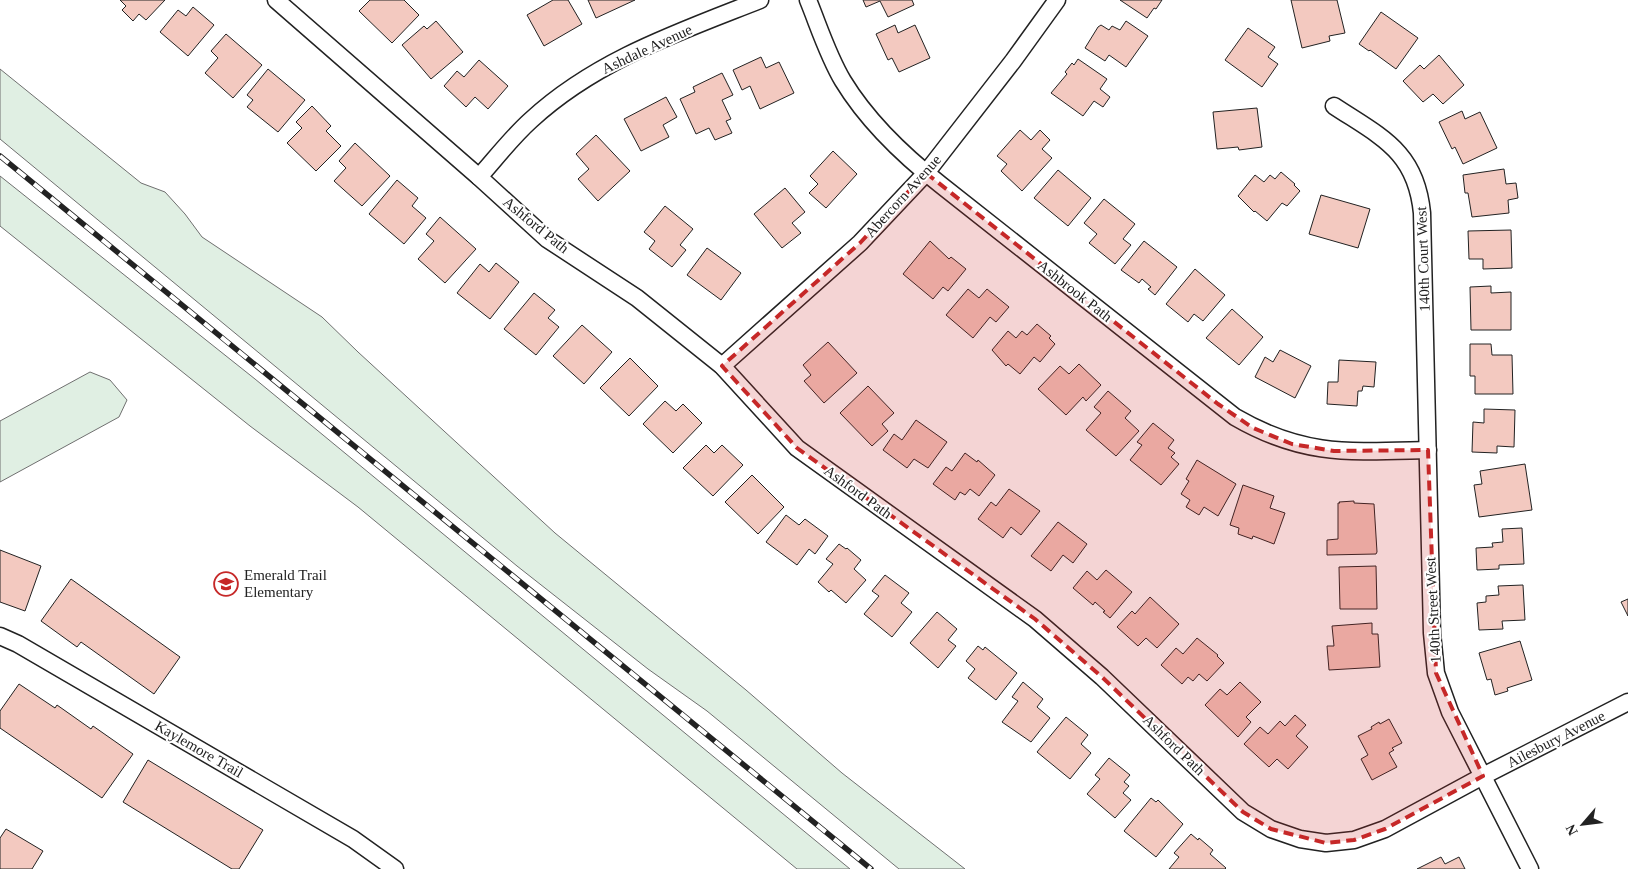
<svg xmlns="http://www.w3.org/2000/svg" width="1628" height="869" font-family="'Times New Roman',serif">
<rect width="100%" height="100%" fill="#fff"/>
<g fill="#e0efe3" stroke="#6f6f6f">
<polygon points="0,69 141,183 165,192 185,214 202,237 322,317 358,352 555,533 746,690 842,773 965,869 899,869 707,711 648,669 517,566 0,139"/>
<polygon points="0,176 255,379 850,869 797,869 358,507 250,426 0,226"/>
<polygon points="90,372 110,380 127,400 119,417 0,482 0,421"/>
</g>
<g fill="#f3c9c0" stroke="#222">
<polygon points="120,0 165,0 146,20 139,14 133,21 122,10 126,6"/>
<polygon points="370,0 404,0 419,15 392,43 359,11"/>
<polygon points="553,0 568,0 582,24 544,46 527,15"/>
<polygon points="588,0 635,0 596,18"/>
<polygon points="863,0 912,0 914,5 888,17 880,1 866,7"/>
<polygon points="1120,0 1162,0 1156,9 1154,8 1147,18"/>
<polygon points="1291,0 1337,0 1345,33 1329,36 1330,41 1302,48"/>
<polygon points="193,7 214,25 188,56 160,32 178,10 186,16"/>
<polygon points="1381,12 1418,38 1396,69 1370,50 1369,51 1359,44"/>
<polygon points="436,21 463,52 431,79 402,45 424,26 427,29"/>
<polygon points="1126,21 1148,36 1126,67 1109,55 1105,61 1085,48 1098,27 1101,25 1109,30 1112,26 1120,30"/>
<polygon points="895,25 898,33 915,25 930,58 899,72 892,58 888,60 876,34"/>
<polygon points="1248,28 1275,47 1268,57 1278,64 1262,87 1225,60"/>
<polygon points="226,34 262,65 233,98 205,73 218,58 211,51"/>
<polygon points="1439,55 1464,85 1443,104 1433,94 1423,102 1403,81 1420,65 1424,69"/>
<polygon points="761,57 766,68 779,62 794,93 760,109 750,86 742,90 733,70"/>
<polygon points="1078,59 1107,79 1100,89 1110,97 1103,107 1094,101 1083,116 1051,93 1067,74 1065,72 1072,63 1074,65"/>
<polygon points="479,60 508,86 488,109 475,97 466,107 444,86 457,71 464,77"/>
<polygon points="268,69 305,100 278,132 247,107 253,100 247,95"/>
<polygon points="722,73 733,95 722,100 731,119 726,121 732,133 715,140 709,128 696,134 680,99 695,92 693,87"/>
<polygon points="666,97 677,117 663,125 669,137 641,151 624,119"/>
<polygon points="312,106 331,126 326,131 341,146 316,171 287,143 302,128 296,122"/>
<polygon points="1257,108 1262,147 1239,150 1238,147 1217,149 1213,112"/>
<polygon points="1462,111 1465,119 1480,112 1497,148 1463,164 1455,147 1452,149 1439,122"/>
<polygon points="1020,130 1031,140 1040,130 1050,140 1042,149 1052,158 1022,191 1001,171 1007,164 997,156"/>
<polygon points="596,135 630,171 598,201 578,179 589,169 576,154"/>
<polygon points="355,143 390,176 362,206 334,181 346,168 339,161"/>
<polygon points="833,151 857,174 826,208 809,193 818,184 810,176"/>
<polygon points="1504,169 1506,184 1516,183 1518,198 1508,200 1509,213 1472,217 1468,193 1465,193 1463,175"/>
<polygon points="1058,170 1091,198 1068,226 1034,198"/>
<polygon points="1281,172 1295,184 1294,185 1300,191 1287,206 1282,203 1267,221 1255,211 1254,212 1238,196 1255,175 1264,182 1270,175 1275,179"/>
<polygon points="397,180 418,198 412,206 426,218 404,244 369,214"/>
<polygon points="785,188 805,212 792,223 801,233 782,248 754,214"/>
<polygon points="1321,195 1370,209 1358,248 1309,234"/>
<polygon points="1104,199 1135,224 1123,239 1131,245 1115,264 1089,243 1097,234 1084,223"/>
<polygon points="665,206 693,229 680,245 686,250 672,267 649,249 655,241 644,232"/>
<polygon points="440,217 476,249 445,283 418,259 434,241 426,234"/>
<polygon points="1511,230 1512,268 1483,269 1483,259 1469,259 1468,231"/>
<polygon points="930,241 949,259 951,257 966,269 948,291 943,287 933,299 903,274"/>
<polygon points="1144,241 1177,267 1155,295 1148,289 1151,287 1142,279 1139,283 1121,270"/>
<polygon points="707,248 741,273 721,300 687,275"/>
<polygon points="496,263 519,282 490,319 457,293 480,264 489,272"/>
<polygon points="1195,269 1225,295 1203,321 1194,314 1188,322 1166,304"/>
<polygon points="1491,286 1491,293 1511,292 1511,330 1471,330 1470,287"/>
<polygon points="968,289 979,298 987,289 1009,307 996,322 990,317 973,338 946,315"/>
<polygon points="534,293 555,310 548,318 559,327 536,355 504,329"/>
<polygon points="1232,309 1263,337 1239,365 1206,338"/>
<polygon points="1037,324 1051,336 1049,338 1055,344 1040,362 1034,357 1020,374 1008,364 1006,366 992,350 1008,331 1016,338 1022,331 1027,335"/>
<polygon points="582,325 612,352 584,384 553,356"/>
<polygon points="828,342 857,373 824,403 804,381 811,375 803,365"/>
<polygon points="1470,344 1491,344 1492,355 1512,355 1513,394 1475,394 1475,376 1470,376"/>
<polygon points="1280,350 1311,366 1295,398 1255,377 1265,357 1273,362"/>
<polygon points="630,358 658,386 629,416 600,388"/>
<polygon points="1339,360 1376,362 1374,387 1363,386 1362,391 1358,391 1357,406 1327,404 1328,382 1338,382"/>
<polygon points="1079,364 1101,385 1086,401 1083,397 1066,415 1038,389 1060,366 1069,374"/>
<polygon points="868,386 894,413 882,424 888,431 872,446 840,413"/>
<polygon points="1108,391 1131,411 1125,418 1139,431 1116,456 1086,430 1101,413 1094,407"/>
<polygon points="665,401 676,411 683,404 702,423 673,453 643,424"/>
<polygon points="1484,409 1515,410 1514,447 1497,446 1497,453 1472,452 1473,422 1484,423"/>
<polygon points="916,420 947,442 928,468 914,459 907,468 883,450 894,434 902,440"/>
<polygon points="1153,423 1174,440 1168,448 1175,453 1171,457 1179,464 1161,485 1130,460 1142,445 1137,442"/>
<polygon points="706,445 714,453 722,445 743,465 713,496 683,468"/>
<polygon points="965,453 977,462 978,460 995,475 979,496 970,489 965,495 960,492 955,500 933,484 946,467 952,471"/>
<polygon points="1197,460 1236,484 1218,516 1204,507 1199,515 1186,507 1190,500 1181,494 1189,481 1186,479"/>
<polygon points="1525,464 1532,510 1479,517 1474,485 1482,484 1480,471"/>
<polygon points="752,475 784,507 758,534 725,502"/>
<polygon points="1243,485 1274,496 1270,508 1285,513 1274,544 1253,536 1252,539 1238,534 1239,528 1230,525"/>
<polygon points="1009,489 1040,511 1021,535 1011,527 1003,538 978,519 991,502 996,506"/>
<polygon points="1354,501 1354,503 1374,504 1377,552 1376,554 1327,555 1327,540 1338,539 1338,503 1340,503 1339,502"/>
<polygon points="786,515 799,525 805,519 828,536 815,554 809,549 797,565 766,542"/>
<polygon points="1058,522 1087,544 1073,563 1063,555 1051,571 1031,556"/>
<polygon points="1522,528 1524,564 1499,565 1499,569 1477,570 1476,548 1493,547 1492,543 1503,542 1502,529"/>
<polygon points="839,544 846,549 847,548 861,560 854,569 866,580 846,603 831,590 829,592 818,582 833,564 826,559"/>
<polygon points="0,550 41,566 25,611 0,602"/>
<polygon points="1376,566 1377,609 1340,609 1339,567"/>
<polygon points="1106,570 1132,592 1110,618 1103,612 1105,611 1095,602 1093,605 1073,588 1087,571 1097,580"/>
<polygon points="885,575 909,593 901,603 912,612 892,637 864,614 879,596 872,591"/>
<polygon points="71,579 180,657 154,694 81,642 77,647 41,621"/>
<polygon points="1523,585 1525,620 1502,621 1503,629 1479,630 1477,603 1486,602 1486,596 1499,595 1498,586"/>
<polygon points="1150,597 1179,624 1157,648 1146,638 1138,646 1117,627 1132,611 1135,614"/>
<polygon points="1628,599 1628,616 1621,602"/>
<polygon points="937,612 957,629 948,640 956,646 938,668 910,643"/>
<polygon points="1372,623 1372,634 1378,634 1380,667 1329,670 1327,646 1334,646 1332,626"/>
<polygon points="1197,638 1218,655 1217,656 1224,663 1207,681 1199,674 1193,681 1188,677 1182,684 1161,665 1176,648 1183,654"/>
<polygon points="1520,641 1532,680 1507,688 1508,691 1495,695 1491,679 1487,680 1479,653"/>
<polygon points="978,646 983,650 985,647 1017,673 996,700 968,678 975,669 966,661"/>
<polygon points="1023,682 1043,699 1037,707 1050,718 1031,742 1002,722 1018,701 1012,697"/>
<polygon points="1240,682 1261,702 1246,717 1251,722 1238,737 1205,705 1220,689 1227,695"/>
<polygon points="19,684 55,708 57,705 91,729 93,726 133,754 102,798 0,728 0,711"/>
<polygon points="1295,715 1306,725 1296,736 1308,747 1288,769 1277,759 1269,767 1244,744 1260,727 1268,734 1280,721 1285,726"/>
<polygon points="1066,717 1088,735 1081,744 1091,753 1070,779 1037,752"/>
<polygon points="1389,719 1402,743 1392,748 1394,750 1389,753 1397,767 1372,780 1361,759 1368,755 1358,736 1372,729 1371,727 1379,722 1380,724"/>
<polygon points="1109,758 1130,775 1124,782 1129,786 1123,793 1131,800 1115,818 1087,794 1100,779 1095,775"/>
<polygon points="148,760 263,830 239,869 232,869 123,802"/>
<polygon points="1151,798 1156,802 1158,800 1183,824 1156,857 1124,831"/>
<polygon points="6,829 43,851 32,869 0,869 0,838"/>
<polygon points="1191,834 1198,840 1199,838 1213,850 1210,854 1226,868 1225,869 1169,869 1179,857 1174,853"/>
<polygon points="1441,857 1445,864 1459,857 1465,869 1417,869"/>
</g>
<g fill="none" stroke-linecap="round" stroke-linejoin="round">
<g stroke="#222" stroke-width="19">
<g id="street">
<polyline points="276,0 479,177 547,239 637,298 722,366 797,448 1035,619 1102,677 1243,812 1271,829 1300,839 1326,843 1354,840 1385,829 1483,776 1628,702"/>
<path d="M 808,0 C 819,27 828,56 843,81 C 868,122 904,156 941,185 L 1235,417 C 1304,457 1351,452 1428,450"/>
<path d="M 1334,106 C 1381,137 1416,151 1422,213 L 1432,633 L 1436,673 L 1450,712 L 1530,869"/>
<path d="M 479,177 C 496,158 512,137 531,120 C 596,60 679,32 760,0"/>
<polyline points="722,366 860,243 926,173 1013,61 1057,0"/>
<polyline points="0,636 18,644 353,839 395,869"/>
</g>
</g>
<use href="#street" stroke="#fff" stroke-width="16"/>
<g stroke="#222" stroke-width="5.5">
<polyline id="rail" points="0,156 871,869"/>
</g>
<use href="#rail" stroke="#fff" stroke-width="4" stroke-dasharray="11" stroke-linecap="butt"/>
</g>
<path fill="#c62828" fill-opacity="0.2" stroke="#c62828" stroke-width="4" stroke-dasharray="10 6" stroke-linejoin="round" d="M 926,173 L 1218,404 L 1253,428 L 1292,444 L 1334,451 L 1428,450 L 1436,673 L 1483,776 L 1385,829 L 1354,840 L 1326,843 L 1271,829 L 1243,812 L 1102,677 L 1035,619 L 797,448 L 722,366 L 860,243 Z"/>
<defs>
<g id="school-ring" transform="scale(1.25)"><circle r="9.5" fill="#fff" stroke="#c62828" stroke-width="1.5"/><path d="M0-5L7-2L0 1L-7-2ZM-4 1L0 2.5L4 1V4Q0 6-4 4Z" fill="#c62828"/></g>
</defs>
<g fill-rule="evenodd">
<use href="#school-ring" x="226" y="584"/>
</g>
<g text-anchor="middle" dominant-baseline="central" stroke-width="4" stroke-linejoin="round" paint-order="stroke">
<g font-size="15" fill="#222" stroke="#fff">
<text transform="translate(647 49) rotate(-25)">Ashdale Avenue</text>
<text transform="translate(903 196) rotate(-48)">Abercorn Avenue</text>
<text transform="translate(536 225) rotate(39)">Ashford Path</text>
<text transform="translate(1423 259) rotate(-92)">140th Court West</text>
<text transform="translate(1075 291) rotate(38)">Ashbrook Path</text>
<text transform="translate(858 492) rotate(36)">Ashford Path</text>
<text transform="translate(1433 610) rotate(-93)">140th Street West</text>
<text transform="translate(1556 739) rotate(-27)">Ailesbury Avenue</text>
<text transform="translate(1174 745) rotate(44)">Ashford Path</text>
<text transform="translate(199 749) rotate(30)">Kaylemore Trail</text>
</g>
<g font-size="15" fill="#222" stroke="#fff" text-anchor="start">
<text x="244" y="575">Emerald Trail<tspan x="244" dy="17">Elementary</tspan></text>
</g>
</g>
<g transform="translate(1583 824) rotate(242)" stroke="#ffffff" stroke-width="4" paint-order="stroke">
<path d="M0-4L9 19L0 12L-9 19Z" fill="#222222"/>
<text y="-8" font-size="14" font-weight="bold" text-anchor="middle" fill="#222222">N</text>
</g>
</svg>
